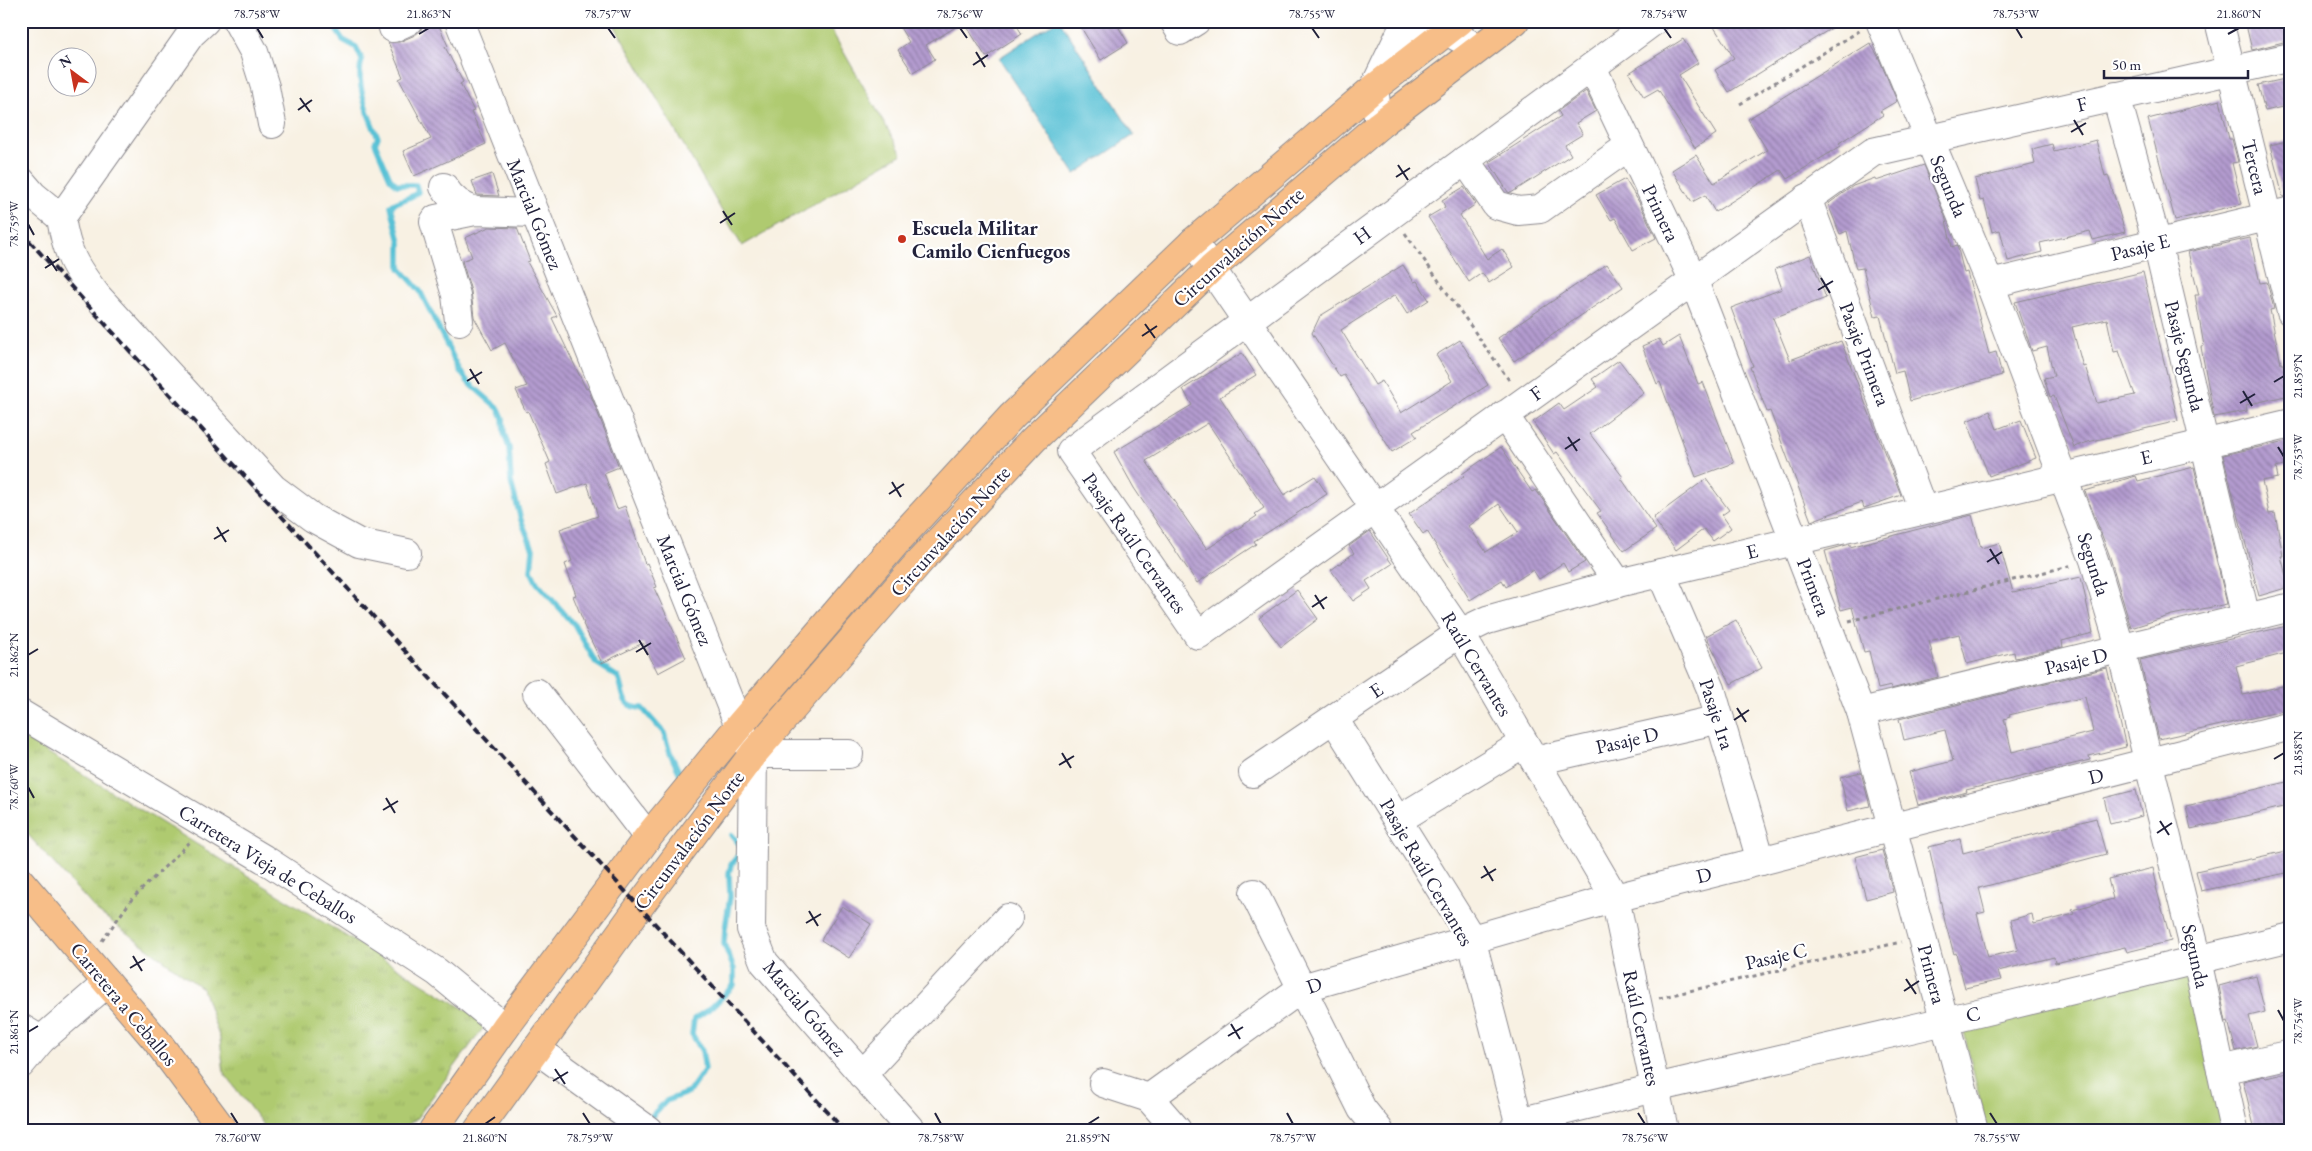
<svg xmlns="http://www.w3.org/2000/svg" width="2312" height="1151" font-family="'EB Garamond',serif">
<defs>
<pattern id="grass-tufts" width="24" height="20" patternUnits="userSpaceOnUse" patternTransform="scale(1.25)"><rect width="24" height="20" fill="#afca70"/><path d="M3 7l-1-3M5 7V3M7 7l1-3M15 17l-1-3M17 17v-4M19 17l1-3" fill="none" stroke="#96ad62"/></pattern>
<pattern id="building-back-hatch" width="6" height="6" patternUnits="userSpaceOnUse" patternTransform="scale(1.25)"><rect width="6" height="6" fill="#b39bcf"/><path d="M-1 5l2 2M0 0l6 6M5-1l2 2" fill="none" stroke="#917ea9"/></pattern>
</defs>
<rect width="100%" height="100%" fill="#fff"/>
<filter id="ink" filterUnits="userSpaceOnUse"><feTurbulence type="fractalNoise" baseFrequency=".02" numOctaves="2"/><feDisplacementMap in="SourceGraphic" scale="10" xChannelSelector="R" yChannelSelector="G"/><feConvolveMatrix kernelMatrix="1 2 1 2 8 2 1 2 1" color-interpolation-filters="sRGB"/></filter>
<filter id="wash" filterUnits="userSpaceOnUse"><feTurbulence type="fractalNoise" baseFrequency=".0096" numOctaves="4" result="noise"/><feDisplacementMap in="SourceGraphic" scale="20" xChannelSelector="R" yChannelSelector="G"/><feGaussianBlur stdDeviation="1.12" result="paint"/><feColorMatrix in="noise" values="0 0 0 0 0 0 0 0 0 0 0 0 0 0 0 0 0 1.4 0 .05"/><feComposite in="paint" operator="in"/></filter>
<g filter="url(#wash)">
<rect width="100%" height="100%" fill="#f8f1e3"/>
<polygon fill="url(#grass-tufts)" stroke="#687656" points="21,736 487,1023 416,1119 400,1130 267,1130 224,1073 220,1039 203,989 97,911 21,827"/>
<g fill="#afca70" stroke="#687656">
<polygon points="612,21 826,21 902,154 742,246"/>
<polygon points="2190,971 2226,1130 1987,1130 1962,1024"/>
</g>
<polygon fill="#58c1d5" stroke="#3d7288" points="1056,21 1060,21 1134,135 1075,174 999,58"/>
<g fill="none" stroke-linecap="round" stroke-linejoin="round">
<g stroke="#58c1d5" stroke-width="5.5">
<path d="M 330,21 L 343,40 L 356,47 L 362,60 C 355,81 368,117 378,137 L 375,143 L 390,178 L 397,185 L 416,185 L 418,192 C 410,200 399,199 391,206 L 400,242 L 400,268 L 420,291 L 460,371 L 468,382 L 499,409 L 503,418 L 504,433 L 509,448 L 511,482 L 521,520 L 533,549 L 531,571 L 537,583 L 574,624 L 596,663 L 618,677 C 625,693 619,707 642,708 L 664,733 L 670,753 L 680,774"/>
<polyline points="648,1120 666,1101 689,1092 705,1069 702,1051 692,1034 694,1019 712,1007 734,985 734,969 724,944 725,929 730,897 729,873 731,865 740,853 741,846 732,835"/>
</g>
</g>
<g id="blocks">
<g fill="url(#building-back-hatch)" fill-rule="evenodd">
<polygon points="423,21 437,21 448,46 445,47 463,82 460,84 474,111 471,112 486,144 414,176 403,151 431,139 399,79 403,77 388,42 399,42 415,35 421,30"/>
<polygon points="896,21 1014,21 1022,34 986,57 964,22 926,45 935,59 913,73 898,50 909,42"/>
<polygon points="1077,21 1115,21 1128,43 1101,60"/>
<polygon points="1710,21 1843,21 1729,92 1715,70 1734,58"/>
<polygon points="2262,21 2291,21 2291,40 2252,50 2246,25"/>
<polygon points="1683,39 1698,63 1679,75 1716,134 1695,148 1658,89 1644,97 1629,73"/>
<polygon points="1870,43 1878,56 1897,101 1880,111 1883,115 1839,143 1841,146 1787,179 1781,170 1715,212 1705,195 1692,202 1672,170 1696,155 1714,183 1767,150 1748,119"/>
<polygon points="2289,78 2291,105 2265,111 2258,85"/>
<polygon points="1586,91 1596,111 1576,123 1583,134 1565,145 1571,155 1511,193 1508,192 1489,162 1561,116 1558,111"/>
<polygon points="2220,100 2229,139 2232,139 2238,162 2232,163 2242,204 2175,220 2148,119"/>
<polygon points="2096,140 2105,176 2108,175 2125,232 2093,240 2090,231 2040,243 2042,252 2008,261 2000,230 1992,232 1984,200 1980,201 1975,179 2035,164 2032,149 2052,144 2054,151"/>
<polygon points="2291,140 2291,196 2283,197 2270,145"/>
<polygon points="1924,165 1945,216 1952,247 1957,245 1964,273 1967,272 1989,354 1996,352 2002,375 1910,401 1903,371 1895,373 1880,316 1875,317 1863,268 1856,269 1847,231 1840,234 1828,204 1853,186 1875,178 1876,181"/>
<polygon points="492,174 499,196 477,195 472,181"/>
<polygon points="1625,179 1639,202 1656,238 1633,250 1615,218 1611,220 1596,195"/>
<polygon points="1464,187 1476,204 1460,215 1487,259 1502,249 1514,267 1489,283 1482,273 1469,282 1428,217 1445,207 1442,200"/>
<polygon points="489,227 517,228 530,261 527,262 557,316 552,318 586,389 588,388 619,467 604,473 617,509 625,506 645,564 647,563 657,587 654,588 686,658 658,673 643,643 602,663 583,624 584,623 573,596 576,595 565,564 572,561 560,529 598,516 587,483 557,494 546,464 550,462 528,411 526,412 516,390 527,386 505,343 492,350 474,317 471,291 462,261 472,257 465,238"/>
<polygon points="2250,238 2260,283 2267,282 2274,309 2270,310 2281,364 2283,364 2290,395 2246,405 2247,411 2214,417 2201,347 2204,346 2195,295 2199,295 2188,252"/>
<polygon points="1810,255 1826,298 1773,318 1790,360 1841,341 1901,495 1864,508 1862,502 1811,521 1770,411 1767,412 1750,367 1753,366 1731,308 1782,289 1775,269"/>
<polygon points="1607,264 1623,287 1514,361 1498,338"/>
<polygon points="1403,265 1414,282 1417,281 1429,300 1407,314 1395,295 1341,330 1375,385 1382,381 1401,413 1452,381 1436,355 1460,340 1488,385 1413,432 1417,437 1392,452 1344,375 1340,377 1312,333 1320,316"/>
<path d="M 2143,272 L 2178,421 L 2088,442 L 2074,447 L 2054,396 L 2050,397 L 2044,378 L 2054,376 L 2047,347 L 2032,351 L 2015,302 ZM 2107,319 L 2114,352 L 2119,351 L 2135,395 L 2097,403 L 2085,366 L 2083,367 L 2072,327 Z"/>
<polygon points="1679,336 1698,384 1703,382 1734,463 1696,477 1660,382 1657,384 1642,346 1659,339 1663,346"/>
<path d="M 1242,353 L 1256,375 L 1220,397 L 1284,495 L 1315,476 L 1327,494 L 1254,541 L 1256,544 L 1197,583 L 1134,488 L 1114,452 L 1192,405 L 1183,389 ZM 1208,423 L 1264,508 L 1255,514 L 1257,516 L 1207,549 L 1146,461 Z"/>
<polygon points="1619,360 1644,393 1590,434 1623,477 1621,478 1656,529 1624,551 1597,513 1601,511 1557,452 1554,454 1533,422 1559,403 1564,410 1598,387 1592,379"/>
<polygon points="1990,411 1997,429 2021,420 2036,458 1989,476 1967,421"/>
<polygon points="2291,440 2291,464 2276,468 2278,478 2262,481 2269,514 2275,513 2283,556 2281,556 2289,587 2259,596 2223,455"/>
<path d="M 1501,447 L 1532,492 L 1536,490 L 1585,562 L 1568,572 L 1563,563 L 1539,579 L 1533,570 L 1506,587 L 1502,580 L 1470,600 L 1427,531 L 1423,534 L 1409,514 L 1464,476 L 1462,474 ZM 1499,504 L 1518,532 L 1486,552 L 1469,526 Z"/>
<polygon points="2194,467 2227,604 2172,615 2131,628 2109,554 2085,491 2136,476 2138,481"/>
<polygon points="1706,479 1729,510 1722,515 1731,528 1713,541 1704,529 1676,550 1653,518"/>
<polygon points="1972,515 1981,548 1999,543 2013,592 2081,577 2093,633 2062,641 2063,647 2015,658 2014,652 1967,664 1959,634 1929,641 1938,677 1891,689 1891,686 1878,689 1869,651 1864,652 1852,607 1841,610 1825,551 1850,544 1850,547"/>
<polygon points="1370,531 1392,564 1366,581 1371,589 1353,601 1331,570 1354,553 1349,546"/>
<polygon points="1297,590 1318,619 1281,647 1259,618"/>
<polygon points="1736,620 1762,668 1731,684 1706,636"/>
<polygon points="2291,625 2291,652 2236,666 2243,695 2291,684 2291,709 2159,739 2140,660"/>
<path d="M 2107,668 L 2126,747 L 2089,756 L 2090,760 L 1966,790 L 1967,792 L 1918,805 L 1909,772 L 1953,761 L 1945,730 L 1904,740 L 1899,719 ZM 2085,697 L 2093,732 L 2012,752 L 2004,719 L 2010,717 L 2009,715 Z"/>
<polygon points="1861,772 1870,806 1848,811 1840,777"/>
<polygon points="2291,781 2291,805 2191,829 2186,806"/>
<polygon points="2136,790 2142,816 2110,824 2104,798"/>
<polygon points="2096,818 2106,854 1979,888 1985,912 1977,914 1988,957 2018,950 2011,920 2032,914 2034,924 2074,914 2072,910 2113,899 2108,879 2153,868 2157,886 2156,887 2171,941 2127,952 2125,947 2055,963 2054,957 1998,971 2001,980 1965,988 1956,953 1954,954 1945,922 1929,847 1960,839 1963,853"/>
<polygon points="1882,850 1893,892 1866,899 1855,857"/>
<polygon points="2291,850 2291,872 2201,891 2196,871"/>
<polygon points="842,906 871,924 849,958 821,940"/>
<polygon points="2256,976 2265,1012 2249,1016 2257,1046 2236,1051 2228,1021 2226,1022 2219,986"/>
<polygon points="2291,1072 2291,1130 2255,1130 2243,1081 2264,1076 2266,1078"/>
</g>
</g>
</g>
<g filter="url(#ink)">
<use href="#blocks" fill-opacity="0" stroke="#8d8a8f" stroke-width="1"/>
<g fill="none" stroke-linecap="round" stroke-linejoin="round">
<g stroke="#8d8a8f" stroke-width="30">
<g id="minor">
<polyline points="237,21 254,52 265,87 272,124"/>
<polyline points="459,21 739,726 753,754 751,929 764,962 911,1130"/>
<polyline points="1174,21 1180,31 1196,21"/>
<polyline points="1654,21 1071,451 1198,635 1873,152 2291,57"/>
<polyline points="1880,21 1990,284 2094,560 2121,650 2197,960 2234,1130"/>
<polyline points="2219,21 2291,312"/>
<polyline points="393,28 408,21"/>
<polyline points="1592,67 1693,279 1861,712 1974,1130"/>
<polyline points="2116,96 2157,243 2246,618"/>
<polyline points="1379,125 1374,88 1402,30 1446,31 1478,48"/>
<polyline points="1465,160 1496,205 1518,211 1540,209 1629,146"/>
<path d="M 21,181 L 33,195 L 61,218 C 67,255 75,267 97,296 L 273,488 L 313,518 L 359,543 L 407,553"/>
<path d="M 444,187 C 452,200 461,206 475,211"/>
<polyline points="1807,198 1923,510"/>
<polyline points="61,218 191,34 205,21"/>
<polyline points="1193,242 1460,633 1615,898 1664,1130"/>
<polyline points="1990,284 2291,211"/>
<polyline points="459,321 456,295 434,222 436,219 475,211 535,213"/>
<polyline points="1504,415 1618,583"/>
<polyline points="1661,573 1711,689 1761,861"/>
<polyline points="537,693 648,837"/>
<polyline points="1861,712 2291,607"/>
<polyline points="21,714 264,859 437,972 505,1028"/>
<polyline points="1334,719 1471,938 1519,1122"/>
<polyline points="753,754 849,754"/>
<polyline points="1535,761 1720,719"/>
<polyline points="1253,773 1460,633 1487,620 1618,583 2291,423"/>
<polyline points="1398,820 1524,743"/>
<polyline points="1254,893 1362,1109 1379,1130"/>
<polyline points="21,1028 41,1040"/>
<polyline points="536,1049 648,1130"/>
<polyline points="21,1064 41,1040 107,983"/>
<polyline points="2221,1070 2291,1054"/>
<polyline points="862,1075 1008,918"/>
<polyline points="1103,1083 1149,1098"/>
<polyline points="1149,1098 1302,988 1615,898 2291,726"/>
<polyline points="1149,1098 1177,1130"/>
<polyline points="1513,1130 1519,1122 1655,1088 1945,1021 2291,937"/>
</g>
</g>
<g stroke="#8d8a8f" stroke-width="30">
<polyline id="major" points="21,882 156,1040 223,1130"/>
</g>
<g stroke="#8d8a8f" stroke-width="30">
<g id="highway">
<polyline points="433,1130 505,1028 648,837 739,726 901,537 1012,416 1193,242 1374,88 1460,21"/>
<polyline points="478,1130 639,907 753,754 921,560 1033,440 1211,269 1379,125 1515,21"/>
</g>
</g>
<g stroke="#8d8a8f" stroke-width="3" stroke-dasharray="4 4" stroke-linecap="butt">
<polyline points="1740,104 1861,30"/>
<polyline points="1405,233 1511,383"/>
<polyline points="1849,621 2073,565"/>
<polyline points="102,941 132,899 191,841"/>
<polyline points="1659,998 1901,942"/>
</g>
<use href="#minor" stroke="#fff" stroke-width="28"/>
<use href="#major" stroke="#f7be88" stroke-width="28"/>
<use href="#highway" stroke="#f7be88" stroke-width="28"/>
<polyline stroke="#22223b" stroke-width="4" stroke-dasharray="8 4" stroke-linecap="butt" points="21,232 844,1130"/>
</g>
</g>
<path fill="none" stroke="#22223b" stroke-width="2" d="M 257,28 L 263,38M 608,28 L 615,38M 960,28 L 967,38M 1312,28 L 1319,38M 1664,28 L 1671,38M 2016,28 L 2022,38M 419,34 L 429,28M 2228,34 L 2239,28M 976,52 L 985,67M 973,65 L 988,55M 300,98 L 310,112M 298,110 L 312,100M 2074,120 L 2083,135M 2071,132 L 2086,123M 1398,165 L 1408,180M 1396,177 L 1410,168M 723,211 L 732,225M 720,223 L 735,213M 28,224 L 34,235M 47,256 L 57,271M 45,268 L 59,259M 1821,278 L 1830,293M 1818,290 L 1833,281M 1145,324 L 1155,338M 1142,336 L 1157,326M 470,369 L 479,384M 467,381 L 482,372M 2274,382 L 2284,376M 2243,391 L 2252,406M 2240,403 L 2255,394M 1568,437 L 1577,451M 2278,447 L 2284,457M 1565,449 L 1580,439M 892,482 L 901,497M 889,494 L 904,484M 217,527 L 226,542M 214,539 L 229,530M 1990,549 L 1999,564M 1987,562 L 2002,552M 1315,595 L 1324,609M 1312,607 L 1327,597M 639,640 L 648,655M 636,652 L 651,643M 28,655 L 38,649M 1737,708 L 1746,722M 1734,720 L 1749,710M 1062,753 L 1071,768M 2274,759 L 2284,753M 1059,765 L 1074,756M 28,787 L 34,798M 386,798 L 395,813M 383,810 L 398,801M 2160,821 L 2169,835M 2157,833 L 2172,823M 1484,866 L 1493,881M 1481,878 L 1496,869M 809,911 L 818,926M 806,923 L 821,914M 133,956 L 142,971M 130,968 L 145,959M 1906,979 L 1916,994M 1904,991 L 1919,981M 2278,1010 L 2284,1021M 1231,1024 L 1240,1039M 28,1032 L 38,1026M 1228,1036 L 1243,1027M 555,1069 L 565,1084M 553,1081 L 568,1072M 231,1113 L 238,1124M 583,1113 L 590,1124M 935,1113 L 941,1124M 1287,1113 L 1293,1124M 1638,1113 L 1645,1124M 1990,1113 L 1997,1124M 485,1124 L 495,1117M 1088,1124 L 1099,1117"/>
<circle fill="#c8321e" stroke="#fff" stroke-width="2" cx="902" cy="239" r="5"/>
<g text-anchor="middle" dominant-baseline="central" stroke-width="4.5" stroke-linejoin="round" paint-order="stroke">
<g font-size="20" fill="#22223b" stroke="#fff">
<text transform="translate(2082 104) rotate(-13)">F</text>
<text transform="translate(2255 167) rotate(76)">Tercera</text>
<text transform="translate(1949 186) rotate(67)">Segunda</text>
<text transform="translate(1661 213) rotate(64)">Primera</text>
<text transform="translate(535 214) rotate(68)">Marcial Gómez</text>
<text transform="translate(1362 235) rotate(-36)">H</text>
<text transform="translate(1238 247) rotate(-42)">Circunvalación Norte</text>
<text transform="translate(2140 247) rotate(-14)">Pasaje E</text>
<text transform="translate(1865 354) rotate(69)">Pasaje Primera</text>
<text transform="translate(2185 356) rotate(76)">Pasaje Segunda</text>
<text transform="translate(1536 393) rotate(-36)">F</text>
<text transform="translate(2146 457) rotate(-13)">E</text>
<text transform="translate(950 531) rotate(-48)">Circunvalación Norte</text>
<text transform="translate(1135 543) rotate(55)">Pasaje Raúl Cervantes</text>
<text transform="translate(1752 551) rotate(-14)">E</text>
<text transform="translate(2094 564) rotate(72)">Segunda</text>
<text transform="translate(1814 587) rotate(69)">Primera</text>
<text transform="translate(685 590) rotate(68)">Marcial Gómez</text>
<text transform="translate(2076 661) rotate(-13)">Pasaje D</text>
<text transform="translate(1477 664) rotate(59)">Raúl Cervantes</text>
<text transform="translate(1376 690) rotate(-34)">E</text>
<text transform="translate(1717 714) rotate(72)">Pasaje 1ra</text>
<text transform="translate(1627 740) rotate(-13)">Pasaje D</text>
<text transform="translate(2096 776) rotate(-14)">D</text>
<text transform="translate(689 840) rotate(-53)">Circunvalación Norte</text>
<text transform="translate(268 864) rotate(32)">Carretera Vieja de Ceballos</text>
<text transform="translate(1427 872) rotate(60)">Pasaje Raúl Cervantes</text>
<text transform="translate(1704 875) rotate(-14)">D</text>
<text transform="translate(1776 956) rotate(-13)">Pasaje C</text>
<text transform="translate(2196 956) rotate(77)">Segunda</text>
<text transform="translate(1932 974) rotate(75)">Primera</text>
<text transform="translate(1314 985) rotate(-19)">D</text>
<text transform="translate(124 1004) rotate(50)">Carretera a Ceballos</text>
<text transform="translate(805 1008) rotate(50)">Marcial Gómez</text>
<text transform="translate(1973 1014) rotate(-14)">C</text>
<text transform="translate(1642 1028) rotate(78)">Raúl Cervantes</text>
</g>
<g font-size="20" font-weight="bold" fill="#22223b" stroke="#fff" text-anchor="start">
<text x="912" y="228">Escuela Militar<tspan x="912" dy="23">Camilo Cienfuegos</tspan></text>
</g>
</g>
<rect width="2312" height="1151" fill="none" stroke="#fff" stroke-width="55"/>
<g transform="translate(72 72) rotate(328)"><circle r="24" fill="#ffffff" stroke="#a7a7b1"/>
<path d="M0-4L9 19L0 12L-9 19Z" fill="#c8321e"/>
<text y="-8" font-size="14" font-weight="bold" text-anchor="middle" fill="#22223b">N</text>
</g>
<path d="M2104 70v8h144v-8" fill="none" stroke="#22223b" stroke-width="2.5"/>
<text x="2112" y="70" font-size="15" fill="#22223b" stroke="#ffffff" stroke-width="4" paint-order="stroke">50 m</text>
<rect x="28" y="28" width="2256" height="1096" fill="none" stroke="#22223b" stroke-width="2"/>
<g font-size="12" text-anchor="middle" fill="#22223b">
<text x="257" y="18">78.758°W</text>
<text x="429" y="18">21.863°N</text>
<text x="608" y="18">78.757°W</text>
<text x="960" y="18">78.756°W</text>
<text x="1312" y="18">78.755°W</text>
<text x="1664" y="18">78.754°W</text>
<text x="2016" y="18">78.753°W</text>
<text x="2239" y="18">21.860°N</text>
<text transform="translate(14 224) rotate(-90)" y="4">78.759°W</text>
<text transform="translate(2298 376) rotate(-90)" y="4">21.859°N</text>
<text transform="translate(2298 457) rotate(-90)" y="4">78.753°W</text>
<text transform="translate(14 655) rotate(-90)" y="4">21.862°N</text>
<text transform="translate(2298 753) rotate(-90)" y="4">21.858°N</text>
<text transform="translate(14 787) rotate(-90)" y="4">78.760°W</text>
<text transform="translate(2298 1021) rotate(-90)" y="4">78.754°W</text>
<text transform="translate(14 1032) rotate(-90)" y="4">21.861°N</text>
<text x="238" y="1142">78.760°W</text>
<text x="485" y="1142">21.860°N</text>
<text x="590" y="1142">78.759°W</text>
<text x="941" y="1142">78.758°W</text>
<text x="1088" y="1142">21.859°N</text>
<text x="1293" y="1142">78.757°W</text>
<text x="1645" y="1142">78.756°W</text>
<text x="1997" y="1142">78.755°W</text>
</g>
</svg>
